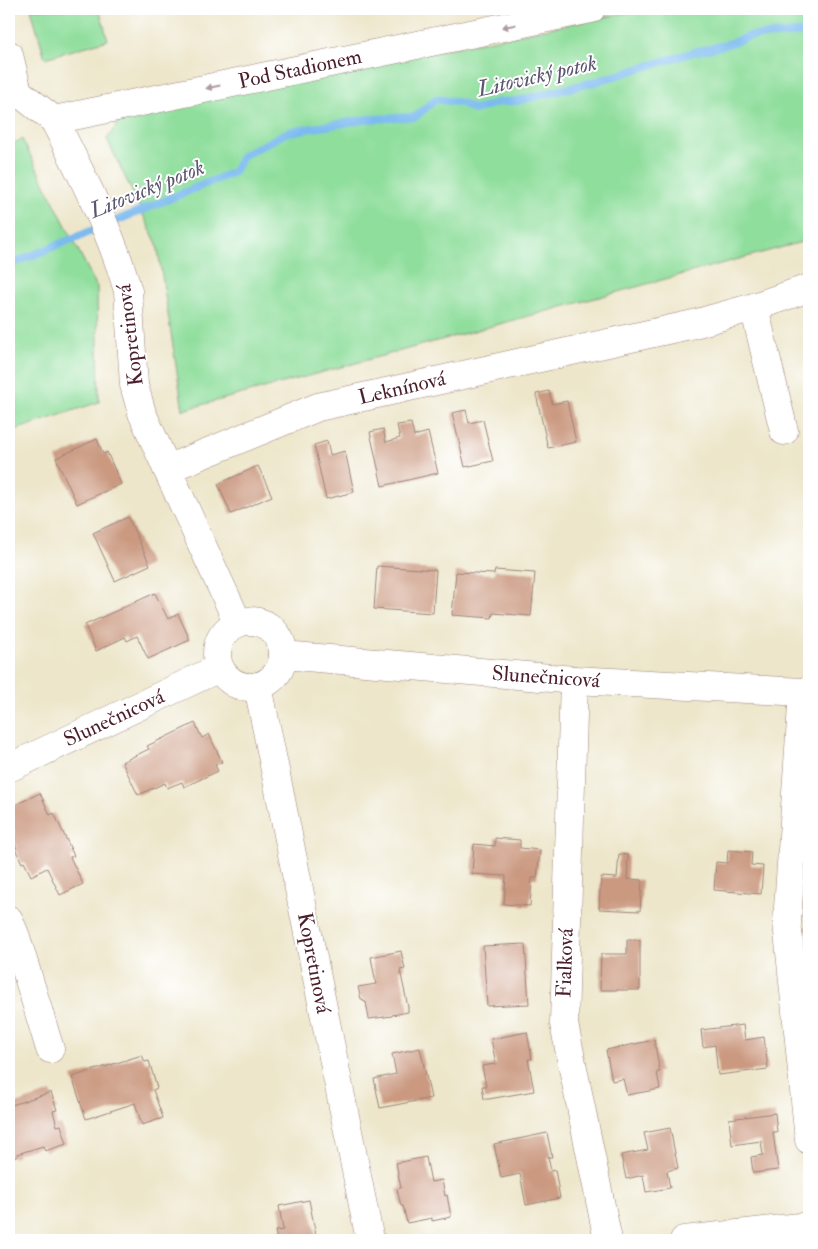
<svg xmlns="http://www.w3.org/2000/svg" width="818" height="1249" font-family="'IM FELL Double Pica',serif">
<rect width="100%" height="100%" fill="#fff"/>
<filter id="ink" filterUnits="userSpaceOnUse"><feTurbulence type="fractalNoise" baseFrequency=".02" numOctaves="2"/><feDisplacementMap in="SourceGraphic" scale="10" xChannelSelector="R" yChannelSelector="G"/><feConvolveMatrix kernelMatrix="1 2 1 2 8 2 1 2 1" color-interpolation-filters="sRGB"/></filter>
<filter id="wash" filterUnits="userSpaceOnUse"><feTurbulence type="fractalNoise" baseFrequency=".0096" numOctaves="4" result="noise"/><feDisplacementMap in="SourceGraphic" scale="20" xChannelSelector="R" yChannelSelector="G"/><feGaussianBlur stdDeviation="1.12" result="paint"/><feColorMatrix in="noise" values="0 0 0 0 0 0 0 0 0 0 0 0 0 0 0 0 0 1.4 0 .05"/><feComposite in="paint" operator="in"/></filter>
<g filter="url(#wash)">
<rect width="100%" height="100%" fill="#ede6ca"/>
<g fill="#8fde9c" stroke="#6c7e64">
<polygon points="31,9 99,9 108,40 45,58"/>
<polygon points="645,9 809,9 809,240 183,410 157,244 107,139 124,114"/>
<polygon points="22,139 97,287 99,402 9,432 9,146"/>
</g>
<g fill="none" stroke-linecap="round" stroke-linejoin="round">
<polyline stroke="#7bbaef" stroke-width="8" points="9,265 234,172 242,156 288,132 369,119 415,117 436,99 462,103 474,110 499,102 517,101 598,81 694,52 725,45 750,36 788,34 809,31"/>
</g>
<g id="blocks">
<g fill="#cb9980">
<polygon points="549,391 552,404 567,401 576,442 548,448 536,394"/>
<polygon points="466,410 469,423 483,420 493,461 465,467 452,413"/>
<polygon points="411,423 414,436 428,432 438,473 382,486 370,432 383,429 386,442 400,438 397,425"/>
<polygon points="97,439 103,454 107,452 121,484 77,504 56,458"/>
<polygon points="327,441 330,455 345,451 354,492 326,499 314,445"/>
<polygon points="258,466 272,496 231,514 218,484"/>
<polygon points="128,517 150,565 115,581 93,533"/>
<polygon points="377,566 436,570 433,613 374,609"/>
<polygon points="495,570 535,573 531,616 493,613 492,618 452,615 456,572 494,574"/>
<polygon points="155,593 168,619 178,614 190,640 148,659 137,636 127,641 125,637 96,651 85,625"/>
<polygon points="195,723 202,738 209,734 222,762 215,765 218,771 184,787 182,782 167,788 165,783 138,795 122,762 149,749 147,746"/>
<polygon points="40,793 50,815 54,813 74,856 70,857 83,884 60,895 47,868 31,876 24,862 22,863 15,849 17,848 11,834 15,832 9,818 9,808"/>
<polygon points="495,838 520,840 520,848 540,850 537,878 532,878 530,906 504,904 506,876 472,874 474,844 495,846"/>
<polygon points="728,850 752,852 751,865 763,866 761,894 714,890 716,862 727,863"/>
<polygon points="619,854 628,855 627,879 642,880 640,911 599,909 601,877 617,878"/>
<polygon points="627,940 640,940 640,990 600,990 601,954 627,954"/>
<polygon points="525,944 529,1004 487,1006 483,946"/>
<polygon points="401,951 405,969 400,970 408,1007 408,1012 392,1015 392,1016 369,1019 366,1002 364,1002 363,999 361,999 358,987 376,984 371,957"/>
<polygon points="743,1025 745,1040 764,1037 768,1069 718,1075 715,1045 703,1047 701,1030"/>
<polygon points="527,1032 532,1059 528,1059 534,1091 489,1099 484,1099 482,1086 486,1086 482,1066 496,1064 491,1039"/>
<polygon points="654,1040 660,1072 657,1072 660,1089 627,1095 623,1079 612,1081 606,1050"/>
<polygon points="420,1048 431,1098 380,1108 374,1079 396,1074 392,1054"/>
<polygon points="142,1055 145,1062 149,1061 157,1088 153,1090 163,1118 142,1125 135,1103 86,1119 72,1077"/>
<polygon points="51,1092 57,1110 53,1111 57,1126 61,1125 67,1144 45,1151 43,1146 17,1154 18,1156 13,1158 12,1156 9,1157 9,1106"/>
<polygon points="775,1113 777,1132 773,1132 778,1170 753,1173 751,1157 763,1155 761,1141 732,1145 729,1119"/>
<polygon points="670,1128 678,1168 667,1171 670,1188 646,1192 643,1175 626,1179 621,1155 648,1150 644,1133"/>
<polygon points="547,1133 552,1157 548,1157 551,1171 555,1170 560,1198 526,1205 520,1174 501,1178 494,1144"/>
<polygon points="426,1157 431,1182 442,1180 445,1196 447,1195 451,1217 432,1221 432,1218 407,1223 403,1206 401,1206 397,1189 401,1188 396,1163"/>
<polygon points="309,1200 317,1240 277,1240 275,1231 283,1230 279,1206"/>
</g>
</g>
</g>
<g filter="url(#ink)">
<use href="#blocks" fill-opacity="0" stroke="#9c827a" stroke-width="1"/>
<g fill="none" stroke-linecap="round" stroke-linejoin="round">
<g stroke="#9c827a" stroke-width="29">
<g id="minor">
<polyline points="9,55 18,92 54,120 591,9"/>
<path d="M 54,120 C 82,175 111,231 128,291 L 134,385 L 142,413 L 167,469 L 238,623"/>
<polyline points="754,307 784,431"/>
<polyline points="167,469 318,407 694,324 754,307 809,288"/>
<circle cx="250" cy="654" r="33"/>
<polyline points="283,655 574,680 803,692 809,690"/>
<polyline points="574,680 564,1024 608,1240"/>
<polyline points="258,686 370,1240"/>
<polyline points="803,692 787,922 809,1140"/>
<polyline points="9,768 219,668"/>
<polyline points="9,920 16,937 50,1049"/>
<polyline points="684,1240 809,1226"/>
</g>
</g>
<use href="#minor" stroke="#fff" stroke-width="28"/>
</g>
<defs><path id="oneway-solid" d="M-6-.8H1V-3.2L6.5 0L1 3.2V.8H-6Z" transform="scale(1.25)"/></defs>
<g fill="#ae9aa0">
<use href="#oneway-solid" transform="translate(509 26) rotate(168)"/>
<use href="#oneway-solid" transform="translate(213 87) rotate(168)"/>
</g>
</g>
<g text-anchor="middle" dominant-baseline="central" stroke-width="4" stroke-linejoin="round" paint-order="stroke">
<g font-size="21" fill="#4a1f2b" stroke="#fff">
<text transform="translate(300 69) rotate(-12)">Pod Stadionem</text>
<text transform="translate(130 335) rotate(-97)">Kopretinová</text>
<text transform="translate(402 388) rotate(-13)">Leknínová</text>
<text transform="translate(546 677) rotate(4)">Slunečnicová</text>
<text transform="translate(114 718) rotate(-25)">Slunečnicová</text>
<text transform="translate(314 963) rotate(79)">Kopretinová</text>
<text transform="translate(565 963) rotate(-88)">Fialková</text>
</g>
<g font-size="22" font-style="italic" fill="#5b5570" stroke="#fff">
<text transform="translate(537 76) rotate(-13)">Litovický potok</text>
<text transform="translate(147 189) rotate(-22)">Litovický potok</text>
</g>
</g>
<rect width="818" height="1249" fill="none" stroke="#fff" stroke-width="30"/>
</svg>
